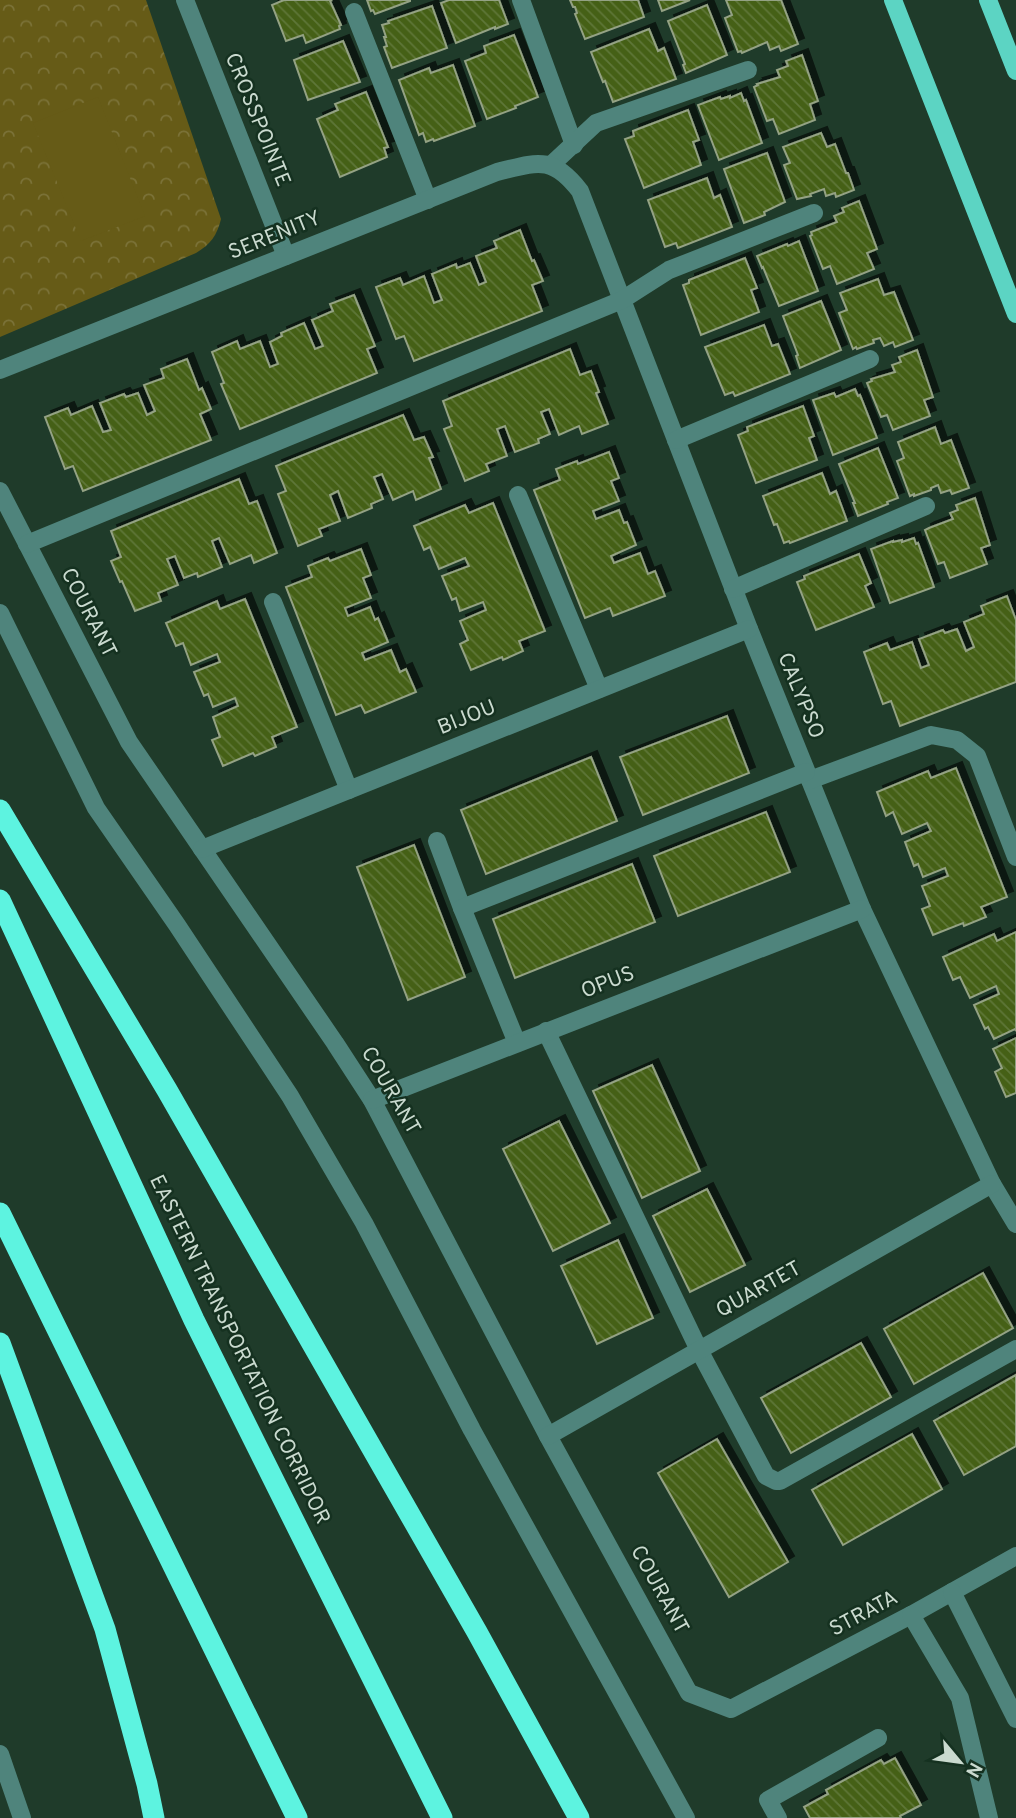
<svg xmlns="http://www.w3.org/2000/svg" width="1016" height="1818" font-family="Overpass,sans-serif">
<defs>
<pattern id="park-crowns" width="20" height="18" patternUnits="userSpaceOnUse" patternTransform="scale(1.75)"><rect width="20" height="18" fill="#665b17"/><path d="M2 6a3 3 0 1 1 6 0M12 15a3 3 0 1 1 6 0" fill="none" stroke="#7b7238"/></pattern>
<pattern id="building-back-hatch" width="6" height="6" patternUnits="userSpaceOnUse" patternTransform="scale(1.75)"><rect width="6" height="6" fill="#456017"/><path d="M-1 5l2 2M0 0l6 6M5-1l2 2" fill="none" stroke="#5e7638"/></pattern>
<filter id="shadow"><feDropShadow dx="6" dy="-6" stdDeviation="0" flood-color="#0009"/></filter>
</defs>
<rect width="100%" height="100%" fill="#1f3b2a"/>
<path fill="url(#park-crowns)" d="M 0,0 L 146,0 L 221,219 C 217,235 211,244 196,253 L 0,337 Z"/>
<polygon fill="#665b17" points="98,97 145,216 81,241 33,123"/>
<g fill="url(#building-back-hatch)" stroke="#94a284" stroke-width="2" filter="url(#shadow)">
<polygon points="284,0 332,0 330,1 341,25 339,26 340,29 306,43 303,35 286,41 272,5"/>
<polygon points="367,0 410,0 410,1 375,14 373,10 371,11"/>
<polygon points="449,0 499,0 508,24 495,29 495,27 456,43 441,3"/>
<polygon points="570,0 638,0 644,17 585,39 575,14 577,13 575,7 573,7"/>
<polygon points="658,0 690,0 662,11"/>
<polygon points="726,0 781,0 798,44 781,51 779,46 770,50 767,42 742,53 741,51 738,52 725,18 732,15"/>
<polygon points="707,5 727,55 686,73 683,65 685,64 668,21"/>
<polygon points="432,6 447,48 392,68 384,47 387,46 384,37 386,37 382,25 389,23 388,21"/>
<polygon points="649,29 658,51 664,48 676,79 613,102 605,81 603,82 591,52"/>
<polygon points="514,35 538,97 515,106 516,108 487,119 465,61 486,53 484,46"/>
<polygon points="343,41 360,82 308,100 294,60"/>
<polygon points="802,55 818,101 810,104 815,120 779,134 773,119 767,121 754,87 758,85 757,84 780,77 777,70 788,66 786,61"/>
<polygon points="453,65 475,126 434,141 433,139 426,142 423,133 419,135 399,80 429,68 431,73"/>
<polygon points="366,92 388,147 384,148 387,157 340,177 317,119 338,110 335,104"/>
<polygon points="741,93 744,101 746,100 762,143 719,160 698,105 720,97 721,99 730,96 730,98"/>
<polygon points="688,110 699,140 693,142 701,165 644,188 625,139 634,136 633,131"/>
<polygon points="821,133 827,147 835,144 846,173 848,173 854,190 836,197 835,193 826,196 824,189 810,194 811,196 797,199 784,165 790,163 783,147"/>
<polygon points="767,153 785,202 764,212 765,215 744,223 724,169"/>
<polygon points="707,178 714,198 720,195 732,227 678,248 676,243 665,247 648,200"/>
<polygon points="859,201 877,249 867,253 874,269 837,284 830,266 823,269 810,236 812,235 811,232 837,222 834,216 844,212 842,208"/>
<polygon points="520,230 532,261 534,260 543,281 532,285 542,311 414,361 404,336 396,339 376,287 400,278 403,285 424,276 434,303 442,300 432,274 456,264 457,268 470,263 479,285 486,282 476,256 497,248 494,241"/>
<polygon points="799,241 818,291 779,306 763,267 762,268 757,256 787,244 788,246"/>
<polygon points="745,258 757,288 751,290 759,312 701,335 683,285 689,283 689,280"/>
<polygon points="878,279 884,295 894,292 913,340 895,347 893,342 884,346 880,338 873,340 874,343 857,349 856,347 853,349 839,313 847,310 840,293"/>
<polygon points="354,295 375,346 367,349 377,373 240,429 221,384 224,383 212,352 237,341 240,349 260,341 270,367 278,364 270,342 282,336 281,333 304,323 315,349 323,346 312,320 333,311 330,304"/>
<polygon points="821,301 841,350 800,368 796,356 798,355 783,316"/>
<polygon points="764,325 772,346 778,344 790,374 735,396 733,392 725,395 705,347"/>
<polygon points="570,349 580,375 591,371 599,392 596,393 608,424 582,434 579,426 559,435 549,409 541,412 550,434 538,439 539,443 515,452 505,426 497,429 507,456 486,464 489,471 465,481 444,429 452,426 443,401"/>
<polygon points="917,350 933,397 924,400 930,416 893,430 887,415 881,417 867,383 872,381 871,379 895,372 892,365 901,362 899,357"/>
<polygon points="187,359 199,390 202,388 211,409 200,414 211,440 83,491 73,466 65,469 45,417 68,408 71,415 92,406 103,432 111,430 100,403 124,394 126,397 138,393 147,415 155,411 144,385 164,378 161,369"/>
<polygon points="855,389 858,396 860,395 877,438 833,455 813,400 834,393 836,397"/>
<polygon points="803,406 814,436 809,438 817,460 756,483 738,435 748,431 747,427"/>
<polygon points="403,415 414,440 424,437 433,457 429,458 441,489 416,500 413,491 393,500 382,474 374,477 383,499 371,504 372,508 348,518 338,491 330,495 340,521 319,529 322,536 298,546 278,494 286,491 276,466"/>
<polygon points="935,427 941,444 951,440 969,488 952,494 950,490 941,493 938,485 931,488 931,490 914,496 914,494 910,496 897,461 904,458 898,442"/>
<polygon points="878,448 898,498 887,502 888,504 858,516 853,503 855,503 839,464"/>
<polygon points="609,452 619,478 611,481 619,501 593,511 596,519 619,510 624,523 627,522 636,545 611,556 614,563 640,553 648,574 655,571 665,596 613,616 610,608 585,618 534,490 560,480 556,469 577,461 578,464"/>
<polygon points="822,473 830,494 836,491 847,521 790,543 789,541 784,543 777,524 774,525 763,496"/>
<polygon points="239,479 249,504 257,501 277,553 254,563 251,555 230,564 219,538 212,541 222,567 198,577 197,573 184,578 175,556 167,559 178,585 158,593 161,601 135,611 122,581 120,582 111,561 121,557 111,531"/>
<polygon points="975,498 990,545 981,548 987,564 950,578 944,562 938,564 925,530 929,528 953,519 950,513 958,510 956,505"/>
<polygon points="493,503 545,631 519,641 523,651 503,660 502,657 471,670 460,644 468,640 460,621 486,610 483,602 460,611 456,598 452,600 442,576 469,566 465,558 439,569 430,547 424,550 414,526 465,505 469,513"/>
<polygon points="914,538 916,544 918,543 934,587 890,603 871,549 893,541 893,542 902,540 902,542"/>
<polygon points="361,549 371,575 363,578 371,598 345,608 348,616 370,607 375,620 378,618 388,642 362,653 365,660 391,650 400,672 406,669 416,692 365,713 361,705 336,715 286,587 312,577 308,566 328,558 330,561"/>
<polygon points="859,554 871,583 865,586 874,607 816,630 797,582 805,579 804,576"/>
<polygon points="1007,596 1016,620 1016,682 900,726 891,701 883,704 864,652 887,643 890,650 912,642 921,668 929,665 919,639 943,630 945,633 957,629 966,651 974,647 964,622 984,614 981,606"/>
<polygon points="245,599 297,727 272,737 276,747 255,756 253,753 223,766 212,740 220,737 213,717 238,706 235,698 213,707 208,694 204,696 194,672 220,662 217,654 191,665 183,643 176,646 166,623 217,601 220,609"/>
<polygon points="727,716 749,773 643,815 620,757"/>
<polygon points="591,757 617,821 486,874 461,810"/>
<polygon points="956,768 1007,897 981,907 986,917 964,926 963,923 933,935 922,909 930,906 922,886 948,876 945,868 923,877 918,864 914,866 905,842 931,831 927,823 902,834 893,812 886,816 877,792 928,771 931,778"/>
<polygon points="766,812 790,872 678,916 654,856"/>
<polygon points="414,845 465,977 408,1000 357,867"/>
<polygon points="632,864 655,922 515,978 493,919"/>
<polygon points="1016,932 1016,1031 1015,1029 994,1039 988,1027 985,1029 974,1005 999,994 996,986 970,998 960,977 953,980 943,957 994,934 997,941"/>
<polygon points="1016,1038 1016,1093 1006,1097 995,1072 1002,1068 993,1049"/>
<polygon points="652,1065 700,1171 642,1198 593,1091"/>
<polygon points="559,1121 610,1223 553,1251 503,1149"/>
<polygon points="707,1189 745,1265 690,1292 653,1216"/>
<polygon points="618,1240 653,1318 597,1344 561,1266"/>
<polygon points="983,1273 1013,1328 914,1384 884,1329"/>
<polygon points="861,1343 891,1397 791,1453 761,1398"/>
<polygon points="1016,1375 1016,1446 964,1475 934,1421"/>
<polygon points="912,1434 942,1489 843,1545 812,1490"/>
<polygon points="717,1439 788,1562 729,1597 658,1473"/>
<polygon points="895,1758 921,1805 900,1816 901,1818 810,1818 804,1807 828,1794 826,1790 881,1760 884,1764"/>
</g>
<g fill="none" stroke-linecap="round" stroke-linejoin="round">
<g stroke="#4f847c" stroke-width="18">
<polyline points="185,0 286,256"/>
<polyline points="521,0 574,145"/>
<polyline points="354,12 428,200"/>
<polyline points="551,165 596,123 748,70"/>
<path d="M 0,370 L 497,172 C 538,162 552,155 580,191 L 749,629 L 862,909 L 992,1184 L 1016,1224"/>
<polyline points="676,440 870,359"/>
<polyline points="0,491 129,742 335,1043 372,1100 548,1436 689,1693 731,1709 911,1615 1016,1556"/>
<polyline points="518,495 599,689"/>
<polyline points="27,544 622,300 669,270 814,213"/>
<polyline points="733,589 926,506"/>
<polyline points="273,602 349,790"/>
<polyline points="0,613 96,808 177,925 290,1096 364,1223 472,1430 686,1818"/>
<polyline points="810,780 931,735 957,740 977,756 1016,857"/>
<polyline points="437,841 462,908"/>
<polyline points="202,849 749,629"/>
<polyline points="546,1031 699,1350 766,1476 776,1481 780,1481 1016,1349"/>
<polyline points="517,1043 462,908 806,772"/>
<polyline points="372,1100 862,909"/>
<polyline points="548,1436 992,1184"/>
<polyline points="952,1592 1016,1719"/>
<polyline points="911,1615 960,1698 989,1818"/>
<polyline points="0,1754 22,1818"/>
<polyline points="778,1818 768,1800 878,1738"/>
</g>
<g stroke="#5cd4c3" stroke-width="18">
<polyline points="893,0 1016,314"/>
<polyline points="988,0 1016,71"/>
</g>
<g stroke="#5df3e0" stroke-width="21">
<polyline points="0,810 167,1090 477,1632 579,1818"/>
<polyline points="0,900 194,1320 442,1818"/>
<polyline points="0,1213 297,1818"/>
<polyline points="0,1343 105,1629 147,1784 154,1818"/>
</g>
</g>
<g text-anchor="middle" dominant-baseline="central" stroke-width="5" stroke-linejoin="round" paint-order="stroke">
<g font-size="21" fill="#cadacf" stroke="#153120">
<text transform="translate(257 120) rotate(68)">CROSSPOINTE</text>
<text transform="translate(275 236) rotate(-22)">SERENITY</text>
<text transform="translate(88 613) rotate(63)">COURANT</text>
<text transform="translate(800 696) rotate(68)">CALYPSO</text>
<text transform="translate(467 718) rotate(-22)">BIJOU</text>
<text transform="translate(608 983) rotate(-21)">OPUS</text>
<text transform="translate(390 1091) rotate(60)">COURANT</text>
<text transform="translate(759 1290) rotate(-29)">QUARTET</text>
<text transform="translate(239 1350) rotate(64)">EASTERN TRANSPORTATION CORRIDOR</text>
<text transform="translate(659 1590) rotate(61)">COURANT</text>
<text transform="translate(864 1614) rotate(-28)">STRATA</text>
</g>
</g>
<g transform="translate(960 1762) rotate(119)" stroke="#153120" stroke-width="5" paint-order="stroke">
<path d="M0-5L12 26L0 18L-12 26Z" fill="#cadacf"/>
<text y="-10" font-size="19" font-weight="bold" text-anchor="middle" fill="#cadacf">N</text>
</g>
</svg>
